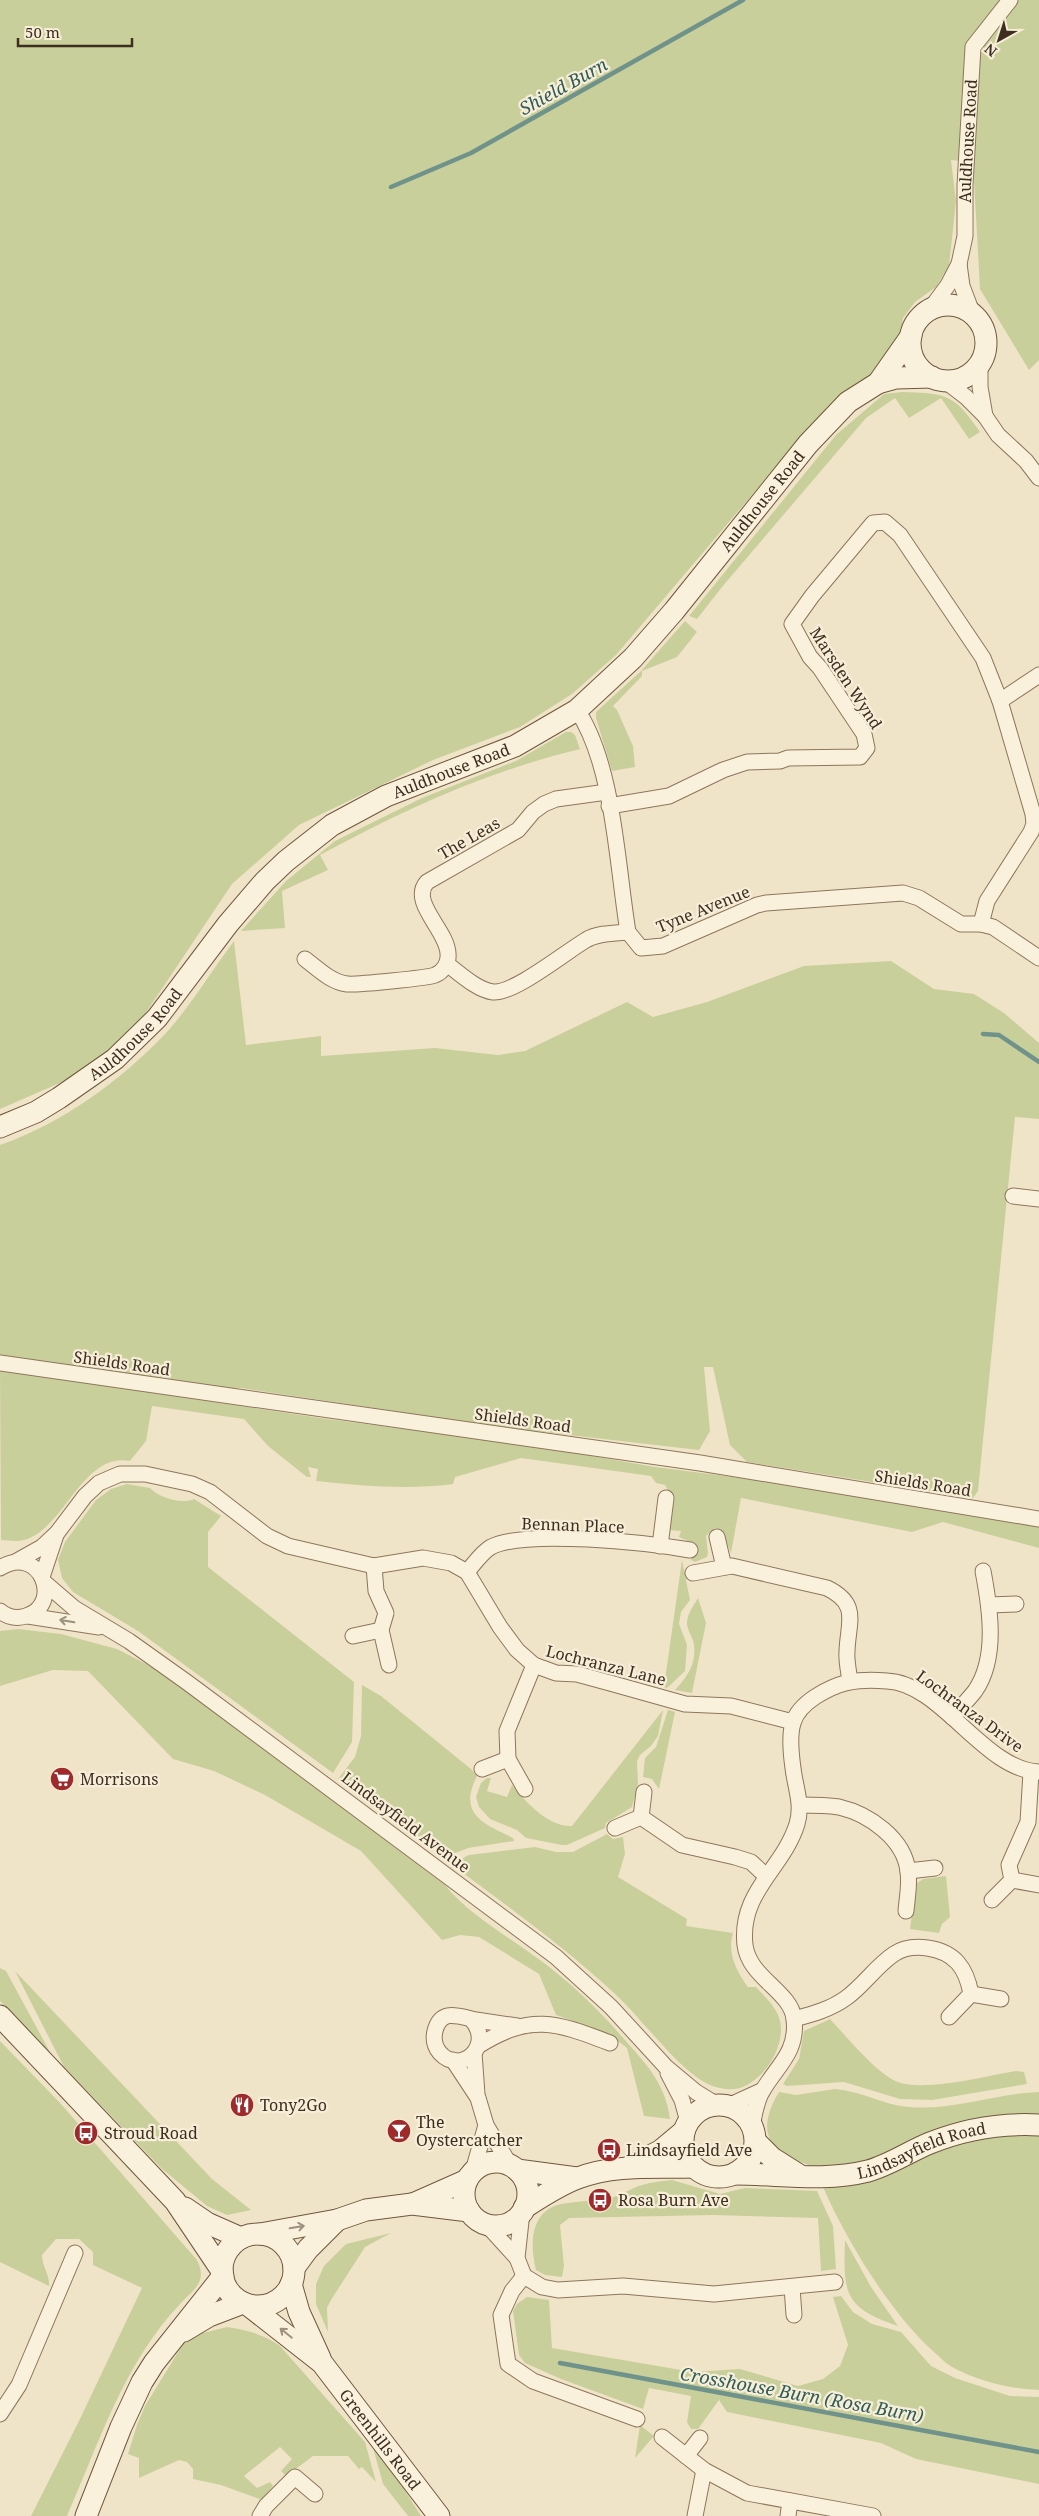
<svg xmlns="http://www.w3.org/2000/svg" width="1039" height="2516" font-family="'Noto Serif',serif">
<rect width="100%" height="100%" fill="#f0e4c8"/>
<g fill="#c9cf9b">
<polygon points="0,0 1039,0 1039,360 1029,370 980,289 973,162 951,160 956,201 949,266 936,287 915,302 903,318 898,345 883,367 847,393 814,422 616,655 572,694 520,727 433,760 299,825 232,884 115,1059 0,1109"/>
<path d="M 902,392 C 947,393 955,395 980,432 L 969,439 L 941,398 L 909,418 L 895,398 L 866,418 L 722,587 L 697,619 L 689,616 L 836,435 L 884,394 Z"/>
<polygon points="685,621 697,632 677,657 642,671 642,676 613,706 617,710 633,746 635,767 612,771 596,718 596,712 641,671"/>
<path d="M 566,732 L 571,732 L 575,735 L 580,749 C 488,771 403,810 320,855 L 328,870 L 282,891 L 285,928 L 241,931 L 286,881 L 335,841 L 422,798 L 516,761 Z"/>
<path d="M 234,941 L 246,1045 L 321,1036 L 321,1056 L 435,1048 L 498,1055 L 525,1051 L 627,1002 L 653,1017 L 707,1002 L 804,966 L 891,961 L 934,989 L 974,994 L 1004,1013 L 1039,1043 L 1039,1119 L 1015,1117 L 978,1491 L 973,1498 L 747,1462 L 730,1445 L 713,1367 L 704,1367 L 710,1431 L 699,1450 L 500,1427 L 241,1388 L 216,1388 L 0,1356 L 0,1145 C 63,1123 120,1081 166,1033 C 189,1008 213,969 234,941 Z"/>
<path d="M 0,1370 L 327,1419 L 535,1446 L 655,1467 L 749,1479 L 1039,1525 L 1039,1548 L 943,1522 L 912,1532 L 741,1498 L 731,1553 L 721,1529 L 715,1528 L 706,1536 L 708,1553 L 707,1557 L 695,1562 L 691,1560 L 697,1550 L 695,1544 L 679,1537 L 681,1531 L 668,1530 L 671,1495 L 665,1485 L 656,1483 L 651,1476 L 521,1458 L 455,1477 L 453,1484 C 408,1490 362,1486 316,1481 L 318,1469 L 308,1467 L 311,1477 L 307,1477 L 268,1446 L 244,1419 L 152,1406 L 146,1441 L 130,1461 C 82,1452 65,1529 24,1540 C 17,1542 8,1540 1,1540 Z"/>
<path d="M 127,1484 L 150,1488 C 158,1497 182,1505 194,1499 L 221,1516 L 208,1532 L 208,1567 L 354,1682 L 352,1742 L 333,1773 L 138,1631 L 73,1592 L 62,1578 L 58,1560 L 65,1542 L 96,1500 L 111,1489 Z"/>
<polygon points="682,1560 690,1600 681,1612 679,1624 687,1645 685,1671 667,1688 664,1687"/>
<path d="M 698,1598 L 706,1623 L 692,1693 L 675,1690 C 688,1676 696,1664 694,1645 C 693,1637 687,1630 687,1623 C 687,1614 694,1605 698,1598 Z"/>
<path d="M 18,1629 L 61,1634 L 117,1649 L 156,1669 L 445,1885 C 470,1916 508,1936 540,1960 C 575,1986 603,2014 631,2047 C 651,2069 666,2088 670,2119 L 644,2116 L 627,2048 L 609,2034 L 556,2015 L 539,1974 L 479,1937 L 460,1935 L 442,1940 L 361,1851 L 265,1795 L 214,1771 L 173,1759 L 88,1671 L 53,1670 L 0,1686 L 0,1631 Z"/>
<path d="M 362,1685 L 381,1696 L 471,1769 L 477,1776 C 458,1814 482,1823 513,1838 L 514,1841 L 468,1848 L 446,1857 L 338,1779 L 355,1757 L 361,1736 Z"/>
<path d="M 663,1710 L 658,1736 L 651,1746 L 640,1755 L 637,1761 L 638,1784 L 632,1807 L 606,1823 L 605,1828 L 567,1845 L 562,1845 L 526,1838 L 517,1830 L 490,1819 L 479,1807 L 476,1797 L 481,1783 L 487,1778 L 491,1778 L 487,1791 L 507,1797 L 512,1785 C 526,1802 548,1827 572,1826 Z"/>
<polygon points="668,1710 675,1712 659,1789 652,1779 643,1777 645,1758 656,1747"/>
<path d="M 607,1834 L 613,1839 L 623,1837 L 625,1854 L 618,1877 L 687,1919 L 686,1926 L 733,1933 C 727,1953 736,1971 748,1987 L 756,1987 C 765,1997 777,2007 780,2021 C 786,2045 765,2080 740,2088 C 729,2091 714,2088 704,2082 C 674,2064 642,2019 615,1994 C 564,1946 507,1906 451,1864 L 469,1855 L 535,1847 L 556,1852 L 573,1852 Z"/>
<polygon points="946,1876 950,1917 942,1924 939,1933 910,1929 916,1884 923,1879"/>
<polygon points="0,1968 6,1971 51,2054 0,2001"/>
<polygon points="15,1971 212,2179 251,2210 227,2215 207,2206 161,2168 64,2067"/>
<path d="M 830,2019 C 845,2035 878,2075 898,2082 C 926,2092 985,2076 1016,2071 L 1024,2072 L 1027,2084 L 932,2100 L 900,2099 L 844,2082 L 787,2086 L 783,2084 L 799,2059 L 804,2031 Z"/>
<path d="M 0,2041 L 61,2104 L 197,2260 C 208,2282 194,2289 180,2304 C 124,2363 99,2443 67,2516 L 31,2516 L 80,2419 L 142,2288 L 93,2265 L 93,2252 L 79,2239 L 56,2239 L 42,2255 C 42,2267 50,2274 49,2286 L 0,2262 Z"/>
<path d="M 835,2089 C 862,2091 883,2105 909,2107 C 953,2111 996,2093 1039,2092 L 1039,2116 L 892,2151 L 864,2162 L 813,2169 C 805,2161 797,2163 789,2158 C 759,2141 764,2117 779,2092 L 796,2095 Z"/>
<path d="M 1012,2134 L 1039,2135 L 1039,2390 C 1010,2389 977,2381 952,2367 C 945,2363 940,2357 934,2352 C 891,2314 846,2240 823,2187 L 961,2142 Z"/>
<path d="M 672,2180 L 720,2194 L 745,2188 L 817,2191 L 833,2226 L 836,2269 L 821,2271 L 818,2218 L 712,2215 L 569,2218 L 560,2225 L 564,2266 L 562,2277 L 545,2275 L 536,2270 C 530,2246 529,2211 561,2204 C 577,2201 594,2201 610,2198 C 622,2195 631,2188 642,2185 C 652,2182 663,2181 672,2180 Z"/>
<polygon points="391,2233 365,2247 331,2300 327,2308 328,2332 316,2304 316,2284 324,2266 346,2244"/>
<path d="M 845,2240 L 871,2287 L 898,2326 C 844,2308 843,2293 845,2240 Z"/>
<polygon points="841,2296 853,2312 872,2324 901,2332 931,2366 955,2378 1010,2396 1039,2397 1039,2484 916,2459 881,2443 727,2412 719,2400 698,2429 691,2429 687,2422 691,2396 649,2388 643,2409 561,2379 525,2363 519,2355 513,2311 517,2304 527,2297 549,2300 552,2348 693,2372 740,2369 798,2386 823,2379 840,2366 848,2345 833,2297"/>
<path d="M 227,2327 C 247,2330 263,2334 280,2346 L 365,2442 L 376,2482 L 362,2467 L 359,2469 L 348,2456 L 313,2456 L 289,2474 L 285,2475 L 281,2471 L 292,2459 L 280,2447 L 244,2476 L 257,2488 L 270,2482 L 273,2486 L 262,2500 L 221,2485 L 193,2479 L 193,2469 L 187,2462 L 179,2460 L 139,2478 L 139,2458 L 128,2454 L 137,2425 L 145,2406 L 183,2344 L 203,2333 Z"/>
<polygon points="640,2425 654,2436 635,2458"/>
<polygon points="372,2444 395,2475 421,2516 408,2516 383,2484"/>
</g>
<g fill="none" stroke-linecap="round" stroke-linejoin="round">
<g stroke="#6f938a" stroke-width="4.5">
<polyline points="391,187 471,153 743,0"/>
<polyline points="983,1034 999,1035 1039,1062"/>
<polyline points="560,2363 1039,2452"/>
</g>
<g stroke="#8d765c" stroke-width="17">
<g id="street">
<polyline points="959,264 962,286 973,315"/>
<path id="s1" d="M 931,308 L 948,285 L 959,264 L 965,236 L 965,185 L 973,47 L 1010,0"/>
<polyline points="980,362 980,387 985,416"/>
<polyline points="945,381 966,397 985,416 998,435 1026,461 1039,478"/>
<path d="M 577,710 C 614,765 617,866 628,932 L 641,948 L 663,946 L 757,905 L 766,903 L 903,893 L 919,898 L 961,924 L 981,924 L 993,927 L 1039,958"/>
<polyline points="609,806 669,796 723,770 747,762 780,761 788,758 860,757 867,748 864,734 820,668 810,657 792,624 812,596 873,523 885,522 900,535 983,658 1000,701"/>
<polyline points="981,924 987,901 1031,832 1034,824 1033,814 1000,701 1039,675"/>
<path d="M 305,959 C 318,969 331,982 347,984 C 355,985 428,978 435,975 C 443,972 449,963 448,954 C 448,931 409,902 427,882 L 518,830 L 533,812 L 544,804 L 556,799 L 607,792"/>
<path d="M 447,964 C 459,973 477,990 493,992 C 514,994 567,951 586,940 C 597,933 615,933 628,932"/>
<polyline points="1013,1196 1039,1199"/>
<polyline points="0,1363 700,1463 1039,1519"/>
<polyline points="717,1537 724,1567"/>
<polyline points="660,1546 666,1498"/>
<polyline points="17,1561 42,1547 57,1533 85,1496 99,1483 120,1474 145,1474 192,1484 210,1492 267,1536 288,1546 374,1566 423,1558 451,1563 467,1572 500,1627 517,1650 534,1665 556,1673 577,1674 610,1683 685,1704 731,1706 793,1722"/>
<polyline points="374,1566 376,1591 386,1613 381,1630 389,1665"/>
<path d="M 0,1568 C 40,1543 64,1604 26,1616 C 17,1619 7,1617 0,1611"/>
<path d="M 467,1572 C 474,1564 482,1552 491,1547 C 527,1529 648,1543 690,1550"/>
<path d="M 693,1573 L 732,1566 L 827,1588 C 860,1604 848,1622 847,1651 C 846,1661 849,1672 850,1682"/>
<polyline points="42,1577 56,1535"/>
<polyline points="45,1583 74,1608 129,1641 188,1683 556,1957 611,2007 666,2067 696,2092 717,2105"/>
<polyline points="989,1605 1016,1604"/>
<polyline points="28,1616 99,1627"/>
<polyline points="353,1636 381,1630"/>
<path d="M 952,1717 C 959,1709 968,1700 975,1691 C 998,1658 990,1608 983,1571"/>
<polyline points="482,1769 508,1759"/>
<polyline points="525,1789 508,1759 507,1731 534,1665"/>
<path d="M 800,1805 C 812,1805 826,1805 839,1807 C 869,1814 905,1839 908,1872 C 910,1884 907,1898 906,1911"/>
<polyline points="641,1817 644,1792"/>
<polyline points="615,1828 641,1817 682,1845 735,1857 751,1862 766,1876"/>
<polyline points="908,1871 935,1868"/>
<polyline points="1012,1880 1039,1885"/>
<polyline points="992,1900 1012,1880 1009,1865 1028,1822 1031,1772"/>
<polyline points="971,1994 1001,1999"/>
<path d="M 471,2019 C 495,2045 461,2076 440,2053 C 435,2047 433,2039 435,2031 C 441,2007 460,2017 476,2020 C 490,2022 504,2024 517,2026"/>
<path d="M 794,2019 C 813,2014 831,2009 846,1998 C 864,1985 876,1966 894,1954 C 912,1942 944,1947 958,1963 C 965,1971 969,1983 971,1994 L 949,2017"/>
<path d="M 478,2046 C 531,2013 555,2022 610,2043"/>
<polyline points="474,2053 477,2094"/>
<polyline points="453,2060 478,2098 486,2125 510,2165"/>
<polyline points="668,2073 682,2100 688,2122"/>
<polyline points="728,2106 763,2090"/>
<path d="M 752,2126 C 755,2113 756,2101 763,2090 C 777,2066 798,2052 794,2019 C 791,1991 749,1978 745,1945 C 739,1892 783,1869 797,1824 C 803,1804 795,1787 793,1768 C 791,1754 789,1736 793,1723 C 799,1702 829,1687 849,1682 C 860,1680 876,1680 887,1681 C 941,1683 984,1770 1039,1772"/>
<polyline points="473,2171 486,2125"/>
<polyline points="522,2212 517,2258 524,2276 542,2287 558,2290 623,2286 714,2294 835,2282"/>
<polyline points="486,2224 517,2258"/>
<polyline points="524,2276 512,2291 501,2315 508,2364 533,2381 637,2419"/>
<polyline points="792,2287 794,2315"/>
<polyline points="0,2414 19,2385 75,2253"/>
<polyline points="662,2437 704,2470 747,2493 873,2516"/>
<polyline points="686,2456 700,2438"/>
<polyline points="260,2516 266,2506 295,2477 315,2494"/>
<polyline points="695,2516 704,2470"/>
<polyline points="788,2516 790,2501"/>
</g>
</g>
<g stroke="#6f573f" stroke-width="23">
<g id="secondary">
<circle cx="948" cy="343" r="38"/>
<polyline points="878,383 896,378 932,377"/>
<path id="s2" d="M 0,1127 L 36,1112 L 59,1098 L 115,1059 L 157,1018 L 228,924 L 265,881 L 286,861 L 332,825 L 386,796 L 515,746 L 577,710 L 633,658 L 674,611 L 808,444 L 848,402 L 878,383 L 911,336"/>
<polyline points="0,2016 175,2201 222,2271"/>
<circle cx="719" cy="2141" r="36"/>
<polyline points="756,2142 772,2158 799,2175"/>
<circle cx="496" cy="2194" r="32"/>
<polyline points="632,2165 660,2151 684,2131"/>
<polyline points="517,2170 577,2178"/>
<path id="s3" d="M 735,2174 C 780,2174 824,2182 868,2171 C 890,2165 910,2151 930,2143 C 965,2129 1002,2123 1039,2125"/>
<polyline points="415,2203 467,2180"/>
<polyline points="185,2208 207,2223 241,2238"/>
<path d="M 524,2208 C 541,2197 559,2185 578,2178 C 614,2164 655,2168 693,2167"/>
<polyline points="260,2234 337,2220 366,2210 412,2204 469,2211"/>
<circle cx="258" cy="2270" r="36"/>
<polyline points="294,2268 308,2249 337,2220"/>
<polyline points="291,2284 299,2312 320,2358"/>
<path id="s4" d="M 248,2305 L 322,2363 L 439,2516"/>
<polyline points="184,2331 209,2316 243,2303"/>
<polyline points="86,2516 121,2427 142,2382 154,2363 223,2276"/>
</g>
</g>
<use href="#street" stroke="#faf1dc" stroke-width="15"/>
<use href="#secondary" stroke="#faf1dc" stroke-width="21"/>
</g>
<defs><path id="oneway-shaft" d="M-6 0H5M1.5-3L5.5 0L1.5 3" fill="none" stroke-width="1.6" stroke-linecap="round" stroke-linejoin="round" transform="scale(1.25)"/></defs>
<g stroke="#9c907e">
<use href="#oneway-shaft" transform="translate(67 1621) rotate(-170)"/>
<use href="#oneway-shaft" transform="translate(297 2227) rotate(-10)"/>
<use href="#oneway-shaft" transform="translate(286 2333) rotate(-141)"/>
</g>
<defs>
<g id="supermarket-disc" transform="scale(1.25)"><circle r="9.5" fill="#9e2a2b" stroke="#f7eed8"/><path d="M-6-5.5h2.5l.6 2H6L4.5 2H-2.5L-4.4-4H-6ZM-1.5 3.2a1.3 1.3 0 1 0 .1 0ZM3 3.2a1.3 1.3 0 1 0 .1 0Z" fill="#fff"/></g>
<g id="restaurant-disc" transform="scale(1.25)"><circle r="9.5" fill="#9e2a2b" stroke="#f7eed8"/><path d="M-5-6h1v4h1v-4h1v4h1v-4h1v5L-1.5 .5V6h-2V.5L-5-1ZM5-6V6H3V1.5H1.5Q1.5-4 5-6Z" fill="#fff"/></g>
<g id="bar-disc" transform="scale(1.25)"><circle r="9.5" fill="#9e2a2b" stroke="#f7eed8"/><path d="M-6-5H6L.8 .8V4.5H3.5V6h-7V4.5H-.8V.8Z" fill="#fff"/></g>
<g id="bus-disc" transform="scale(1.25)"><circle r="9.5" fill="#9e2a2b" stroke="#f7eed8"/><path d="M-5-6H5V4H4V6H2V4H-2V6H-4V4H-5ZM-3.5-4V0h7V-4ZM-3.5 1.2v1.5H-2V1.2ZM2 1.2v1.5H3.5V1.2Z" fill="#fff"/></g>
</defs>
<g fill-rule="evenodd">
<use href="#supermarket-disc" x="62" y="1779"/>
<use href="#restaurant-disc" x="242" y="2105"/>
<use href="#bar-disc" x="399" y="2131"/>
<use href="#bus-disc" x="86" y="2133"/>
<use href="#bus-disc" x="609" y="2150"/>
<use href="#bus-disc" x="600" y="2200"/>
</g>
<g text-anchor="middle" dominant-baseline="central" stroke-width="4.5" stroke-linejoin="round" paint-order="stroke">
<g font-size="16" fill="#3d2e20" stroke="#f7eed8">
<text stroke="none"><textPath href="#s1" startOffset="176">Auldhouse Road</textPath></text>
<text stroke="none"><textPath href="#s2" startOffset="1006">Auldhouse Road</textPath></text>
<text transform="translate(846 678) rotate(57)">Marsden Wynd</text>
<text stroke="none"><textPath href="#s2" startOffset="586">Auldhouse Road</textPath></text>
<text transform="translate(469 838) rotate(-30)">The Leas</text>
<text transform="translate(703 909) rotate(-22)">Tyne Avenue</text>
<text stroke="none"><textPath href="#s2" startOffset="166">Auldhouse Road</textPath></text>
<text transform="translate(122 1363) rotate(8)">Shields Road</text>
<text transform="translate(523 1420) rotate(8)">Shields Road</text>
<text transform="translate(923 1483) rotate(9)">Shields Road</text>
<text transform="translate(573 1525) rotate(2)">Bennan Place</text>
<text transform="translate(606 1665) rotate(14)">Lochranza Lane</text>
<text transform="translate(970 1711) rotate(36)">Lochranza Drive</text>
<text transform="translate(406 1822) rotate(37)">Lindsayfield Avenue</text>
<text stroke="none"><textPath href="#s3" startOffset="191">Lindsayfield Road</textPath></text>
<text stroke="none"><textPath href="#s4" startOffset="190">Greenhills Road</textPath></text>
</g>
<g font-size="16" fill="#3d2e20" stroke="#f7eed8" text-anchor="start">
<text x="80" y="1779">Morrisons</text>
<text x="260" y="2105">Tony2Go</text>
<text x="416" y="2122">The<tspan x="416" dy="18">Oystercatcher</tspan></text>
<text x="104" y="2133">Stroud Road</text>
<text x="626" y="2150">Lindsayfield Ave</text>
<text x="618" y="2200">Rosa Burn Ave</text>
</g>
<g font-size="18" font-style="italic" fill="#2f5d5a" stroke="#f7eed8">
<text transform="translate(563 86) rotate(-29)">Shield Burn</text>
<text transform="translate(802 2394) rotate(10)">Crosshouse Burn (Rosa Burn)</text>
</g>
</g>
<g transform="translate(999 40) rotate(219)" stroke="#f7eed8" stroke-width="4" paint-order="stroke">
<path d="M0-4L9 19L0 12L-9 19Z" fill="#3d2e20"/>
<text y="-8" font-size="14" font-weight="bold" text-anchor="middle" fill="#3d2e20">N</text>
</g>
<path d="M18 38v8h114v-8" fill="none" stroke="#3d2e20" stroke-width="2.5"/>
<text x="25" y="38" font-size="15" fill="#3d2e20" stroke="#f7eed8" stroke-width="4" paint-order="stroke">50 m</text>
</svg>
